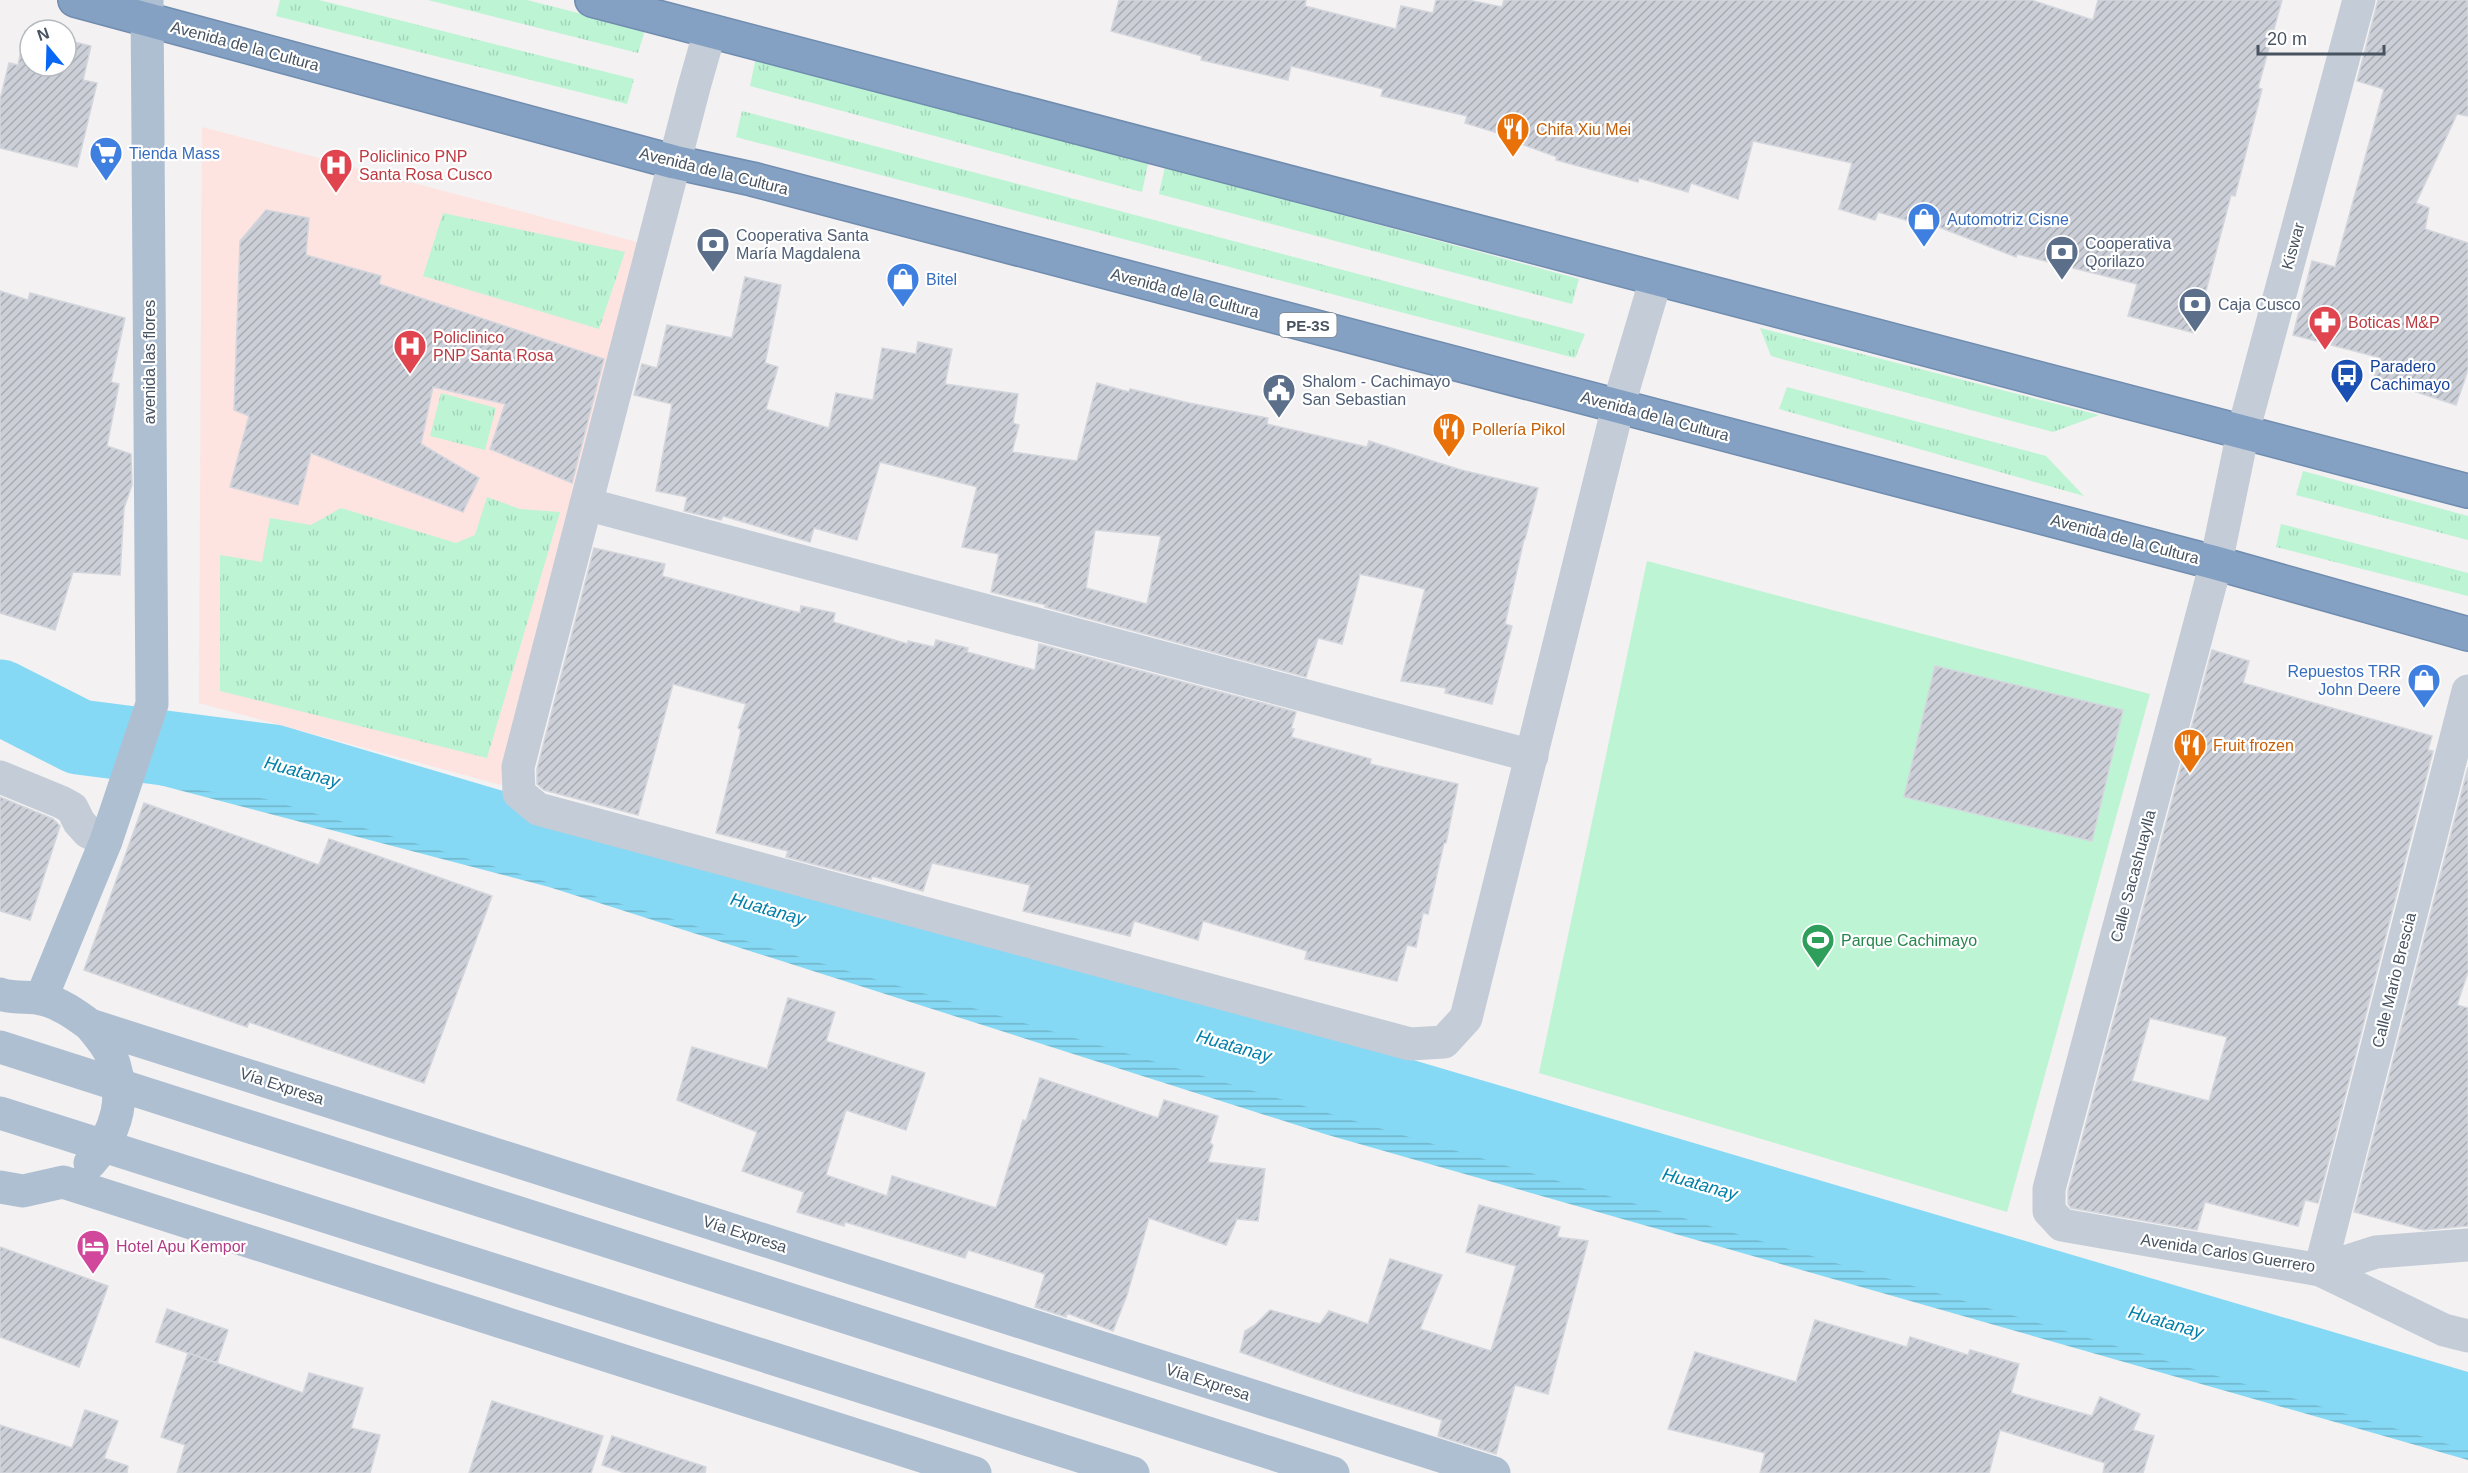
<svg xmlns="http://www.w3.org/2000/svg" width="2468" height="1473" font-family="Helvetica,sans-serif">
<defs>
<pattern id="grass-tufts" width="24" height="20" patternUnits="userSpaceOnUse" patternTransform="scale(1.5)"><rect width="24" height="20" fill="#bcf4d4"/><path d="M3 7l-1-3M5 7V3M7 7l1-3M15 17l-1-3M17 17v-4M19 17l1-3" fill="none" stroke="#a3d3b9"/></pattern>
<pattern id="water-rules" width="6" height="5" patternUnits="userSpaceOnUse" patternTransform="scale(1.5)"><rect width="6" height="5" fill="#86d9f4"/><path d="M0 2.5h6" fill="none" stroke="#6fb3c9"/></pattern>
<pattern id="building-hatch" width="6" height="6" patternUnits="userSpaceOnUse" patternTransform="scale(1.5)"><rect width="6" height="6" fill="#cccfd7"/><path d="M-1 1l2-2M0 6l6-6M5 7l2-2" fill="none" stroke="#a7abb2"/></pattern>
</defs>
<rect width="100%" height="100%" fill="#f3f1f1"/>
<polygon fill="#fde4e1" points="202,127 652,246 586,504 501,785 199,703"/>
<g fill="url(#grass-tufts)">
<polygon points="280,0 319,0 634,79 627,104 276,16"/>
<polygon points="428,0 527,0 645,30 638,53"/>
<polygon points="756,57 1148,164 1142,192 750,86"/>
<polygon points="742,111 1585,334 1575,358 736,137"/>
<polygon points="1165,167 1579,279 1572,304 1159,194"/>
<polygon points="443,213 625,252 599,329 423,276"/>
<polygon points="1760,328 2099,415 2053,432 1771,356"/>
<polygon points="1787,387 2046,456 2084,496 1779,409"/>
<polygon points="441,393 496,408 485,450 430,436"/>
<polygon points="2303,471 2468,516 2468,540 2296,495"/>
<polygon points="487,497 520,509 560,512 487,758 220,691 220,555 262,562 270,518 311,525 341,508 456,543 475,535"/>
<polygon points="2281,524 2468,573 2468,596 2276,547"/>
</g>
<polygon fill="#bcf4d4" points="1647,561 2150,694 2007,1212 1539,1073"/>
<polygon fill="url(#water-rules)" points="0,697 79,737 273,762 2468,1411 2468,1460 1328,1135 549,887 18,748 0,737"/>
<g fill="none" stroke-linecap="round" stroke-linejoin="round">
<polyline stroke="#86d9f4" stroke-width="75" points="0,697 79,737 273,762 2468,1411"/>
</g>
<g fill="url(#building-hatch)" stroke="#d4d6dd" stroke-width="1.5" fill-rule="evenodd">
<polygon points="1119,0 1306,0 1305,6 1396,29 1401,6 1433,13 1436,0 1468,0 1502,7 1504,0 2031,0 2093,20 2098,0 2282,0 2258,88 2262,89 2235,196 2231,195 2195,333 2128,316 2137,284 2017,254 2016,257 1931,224 1930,227 1878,212 1875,220 1839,209 1852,163 1753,141 1738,199 1691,183 1688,192 1639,178 1638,182 1556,160 1557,157 1513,141 1514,138 1465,123 1467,116 1381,96 1383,89 1291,66 1288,80 1201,60 1202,56 1111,31"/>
<polygon points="2378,0 2468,0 2468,116 2457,114 2416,203 2429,208 2425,229 2468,243 2468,370 2456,405 2374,378 2381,358 2293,335 2312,261 2335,267 2384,89 2357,81"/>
<polygon points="25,31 30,32 30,66 66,66 66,40 91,46 83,80 97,83 77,167 0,148 0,100 9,63 18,65"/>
<polygon points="266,210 309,218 306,255 381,276 379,284 604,359 572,483 490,449 505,404 433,387 421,444 479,478 463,512 311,453 298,505 230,487 249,416 234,410 240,241"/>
<path d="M 745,277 L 781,285 L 765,363 L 778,367 L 766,409 L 829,428 L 836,393 L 873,400 L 882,348 L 916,354 L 918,342 L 952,349 L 945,384 L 1018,394 L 1013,423 L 1019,425 L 1012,452 L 1077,461 L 1097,383 L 1129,392 L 1130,389 L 1189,403 L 1268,418 L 1267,424 L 1367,447 L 1369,441 L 1461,470 L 1538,488 L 1525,539 L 1524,539 L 1505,624 L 1512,626 L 1492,704 L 1445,693 L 1446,688 L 1401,681 L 1425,589 L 1360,574 L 1342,644 L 1318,638 L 1306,677 L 1045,607 L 1046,605 L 991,592 L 999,554 L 962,547 L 977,487 L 880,462 L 857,540 L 814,528 L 810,542 L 723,516 L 721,520 L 684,511 L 687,497 L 656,491 L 672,404 L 634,395 L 642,364 L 657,368 L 667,325 L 732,338 ZM 1095,530 L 1161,536 L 1147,604 L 1086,588 Z"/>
<polygon points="0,291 28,300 30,293 125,318 111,382 119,384 107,446 131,454 132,485 124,508 120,575 73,572 55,630 0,613"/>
<polygon points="594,548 665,564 662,576 800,613 801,606 835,613 833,622 908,644 908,641 934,647 936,640 968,648 967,652 1035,670 1039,644 1296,712 1291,729 1294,729 1291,737 1371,759 1370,764 1458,784 1446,843 1444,843 1428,914 1423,913 1416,947 1407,945 1397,981 1305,959 1307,951 1203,921 1198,940 1134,921 1130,936 1023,911 1030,885 932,863 923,891 872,876 871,879 786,857 788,851 716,833 741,730 738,728 746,704 673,684 638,815 544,790 537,784 537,769"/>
<path d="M 2212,650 L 2249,661 L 2243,683 L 2432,736 L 2428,750 L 2433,751 L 2318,1203 L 2305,1200 L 2298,1226 L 2205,1202 L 2197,1230 L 2071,1208 L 2068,1204 L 2068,1191 ZM 2150,1018 L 2227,1037 L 2209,1101 L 2132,1081 Z"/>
<polygon points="1935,666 2123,710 2092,841 1904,797"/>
<polygon points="2468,767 2468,972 2457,1005 2468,1008 2468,1226 2424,1230 2354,1212"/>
<polygon points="0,797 53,819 60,826 30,920 0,911"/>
<polygon points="144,803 319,865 329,839 492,896 424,1083 249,1022 247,1027 84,970"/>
<polygon points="788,998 835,1012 826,1041 925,1073 906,1130 846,1110 826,1175 887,1196 892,1176 996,1208 1023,1120 1026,1121 1040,1078 1158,1118 1164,1100 1218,1116 1210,1143 1213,1145 1208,1162 1265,1169 1258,1221 1237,1219 1226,1245 1149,1218 1127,1295 1113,1331 1067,1313 1066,1317 1035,1307 1045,1274 968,1250 965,1258 845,1222 844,1226 797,1212 804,1192 742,1171 757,1132 677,1100 692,1047 767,1069"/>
<polygon points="1479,1205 1560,1227 1557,1237 1588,1241 1548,1394 1515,1385 1496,1454 1438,1436 1442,1420 1347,1390 1240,1352 1245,1331 1255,1325 1270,1310 1320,1324 1329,1311 1368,1324 1390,1259 1442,1275 1420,1329 1491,1351 1516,1266 1466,1252"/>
<polygon points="0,1247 108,1286 79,1367 0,1337"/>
<polygon points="167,1309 228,1330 217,1363 156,1342"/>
<polygon points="1815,1320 1907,1347 1910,1337 1968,1355 1970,1350 2019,1364 2011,1393 2092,1416 2100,1397 2140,1414 2133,1430 2154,1436 2143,1473 2103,1473 2105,1463 2000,1430 1989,1473 1760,1473 1765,1453 1668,1429 1695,1352 1796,1382"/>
<polygon points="188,1353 303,1393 309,1373 363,1388 351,1428 380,1435 370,1473 177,1473 185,1445 161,1437"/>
<polygon points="492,1401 603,1436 591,1473 469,1473"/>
<polygon points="85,1410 118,1421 104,1458 128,1466 127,1473 0,1473 0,1425 72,1448"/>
<polygon points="612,1436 706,1467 705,1473 625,1473 602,1465"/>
</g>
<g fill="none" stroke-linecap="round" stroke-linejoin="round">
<g stroke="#708caf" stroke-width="36">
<g id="highway">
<polyline points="75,0 674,162 752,179 2216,563 2468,634"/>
<polyline points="592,0 2468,491"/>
</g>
</g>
<g stroke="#c3ccd7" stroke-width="33">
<polyline points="2359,0 2243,432 2216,563 2049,1189 2049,1211 2062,1225 2320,1270 2376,1252 2468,1245"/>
<polyline points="710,31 694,87 518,767 519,793 538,809 1410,1044 1444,1042 1466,1018 1618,407 1656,279"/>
<polyline points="586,504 1532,756"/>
<polyline points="2468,691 2320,1270 2444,1330 2468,1336"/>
<polyline points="0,777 61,802 72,808 79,822 88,832 106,841"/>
</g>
<g stroke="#aebfd2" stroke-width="33">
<path d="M 0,994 C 14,999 29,996 43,999 C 61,1004 75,1014 90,1025 L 1494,1473"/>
<polyline points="41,999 106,841 152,704 147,0"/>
<path d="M 90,1025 C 97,1034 107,1045 111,1055 C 127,1096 118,1131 90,1163"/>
<polyline points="0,1047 1333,1473"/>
<polyline points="0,1113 1133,1473"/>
<polyline points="0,1187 23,1191 63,1182 975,1473"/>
</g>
<use href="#highway" stroke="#84a1c3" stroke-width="33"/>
</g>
<defs>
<g id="restaurant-pin" transform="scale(1.725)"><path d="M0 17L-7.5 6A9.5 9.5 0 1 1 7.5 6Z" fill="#e8710a" stroke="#fff"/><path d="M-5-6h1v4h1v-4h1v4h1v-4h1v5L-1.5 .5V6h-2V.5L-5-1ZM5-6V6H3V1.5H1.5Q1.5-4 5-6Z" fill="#fff"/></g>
<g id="supermarket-pin" transform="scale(1.725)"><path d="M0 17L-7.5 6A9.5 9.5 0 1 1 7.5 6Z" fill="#3f7fe0" stroke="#fff"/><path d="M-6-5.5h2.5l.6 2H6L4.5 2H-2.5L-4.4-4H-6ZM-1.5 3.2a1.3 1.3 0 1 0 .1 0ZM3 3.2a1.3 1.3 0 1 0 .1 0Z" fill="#fff"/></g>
<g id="hospital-pin" transform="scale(1.725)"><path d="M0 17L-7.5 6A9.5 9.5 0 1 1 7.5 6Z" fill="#e0444e" stroke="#fff"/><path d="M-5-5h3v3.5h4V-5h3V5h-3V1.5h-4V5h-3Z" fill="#fff"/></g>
<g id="shop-pin" transform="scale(1.725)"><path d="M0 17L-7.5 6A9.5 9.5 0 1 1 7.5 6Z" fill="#3f7fe0" stroke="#fff"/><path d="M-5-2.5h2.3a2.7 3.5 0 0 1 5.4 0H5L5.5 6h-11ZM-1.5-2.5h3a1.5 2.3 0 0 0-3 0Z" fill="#fff"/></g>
<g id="bank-pin" transform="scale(1.725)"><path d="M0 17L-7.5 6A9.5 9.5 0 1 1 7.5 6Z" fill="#5c6f8a" stroke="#fff"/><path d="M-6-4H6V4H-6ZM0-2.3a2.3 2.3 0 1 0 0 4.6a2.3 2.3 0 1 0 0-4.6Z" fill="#fff"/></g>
<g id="pharmacy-pin" transform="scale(1.725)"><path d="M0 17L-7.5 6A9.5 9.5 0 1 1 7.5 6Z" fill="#e0444e" stroke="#fff"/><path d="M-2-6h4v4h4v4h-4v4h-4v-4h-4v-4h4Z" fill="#fff"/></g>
<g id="bus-pin" transform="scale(1.725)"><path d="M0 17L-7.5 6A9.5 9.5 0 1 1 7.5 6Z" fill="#1a4fb4" stroke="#fff"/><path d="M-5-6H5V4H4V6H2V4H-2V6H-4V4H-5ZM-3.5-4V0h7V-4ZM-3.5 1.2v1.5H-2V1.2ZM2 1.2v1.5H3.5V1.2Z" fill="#fff"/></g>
<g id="civic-pin" transform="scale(1.725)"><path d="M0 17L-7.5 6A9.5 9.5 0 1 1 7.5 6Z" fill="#5c6f8a" stroke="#fff"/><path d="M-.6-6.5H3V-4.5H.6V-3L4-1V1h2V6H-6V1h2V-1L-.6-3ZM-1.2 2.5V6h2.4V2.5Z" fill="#fff"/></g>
<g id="stadium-pin" transform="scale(1.725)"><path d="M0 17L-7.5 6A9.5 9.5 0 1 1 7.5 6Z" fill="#2e9e5b" stroke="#fff"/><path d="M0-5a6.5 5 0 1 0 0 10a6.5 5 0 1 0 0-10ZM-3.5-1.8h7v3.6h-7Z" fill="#fff"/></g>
<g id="hotel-pin" transform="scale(1.725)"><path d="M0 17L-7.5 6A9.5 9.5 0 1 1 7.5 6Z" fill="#d1479c" stroke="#fff"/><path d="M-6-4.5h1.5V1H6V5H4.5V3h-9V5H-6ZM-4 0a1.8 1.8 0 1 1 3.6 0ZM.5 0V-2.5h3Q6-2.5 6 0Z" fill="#fff"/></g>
</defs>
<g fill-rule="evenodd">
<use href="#restaurant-pin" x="1513" y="129"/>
<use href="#supermarket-pin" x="106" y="153"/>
<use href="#hospital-pin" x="336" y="165"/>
<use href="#shop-pin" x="1924" y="219"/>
<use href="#bank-pin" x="713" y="244"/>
<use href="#bank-pin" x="2062" y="252"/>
<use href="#shop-pin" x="903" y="279"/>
<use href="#bank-pin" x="2195" y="304"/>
<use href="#pharmacy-pin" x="2325" y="322"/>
<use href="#hospital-pin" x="410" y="346"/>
<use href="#bus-pin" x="2347" y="375"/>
<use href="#civic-pin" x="1279" y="390"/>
<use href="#restaurant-pin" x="1449" y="429"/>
<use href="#shop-pin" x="2424" y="680"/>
<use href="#restaurant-pin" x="2190" y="745"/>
<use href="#stadium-pin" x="1818" y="940"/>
<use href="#hotel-pin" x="93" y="1246"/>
</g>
<g text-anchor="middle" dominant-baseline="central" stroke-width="4.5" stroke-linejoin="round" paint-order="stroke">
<rect fill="#fff" stroke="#7e8790" stroke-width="1.5" x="1279.5" y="313" width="57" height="24" rx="4.5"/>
<g font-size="15" font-weight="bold" fill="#475360">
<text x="1308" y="325">PE-3S</text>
</g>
<g font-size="16" fill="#475360" stroke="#fff">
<text transform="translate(245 46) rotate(15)">Avenida de la Cultura</text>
<text transform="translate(714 171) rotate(14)">Avenida de la Cultura</text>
<text transform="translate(2293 246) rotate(-75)">Kiswar</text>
<text transform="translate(1185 293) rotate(15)">Avenida de la Cultura</text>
<text transform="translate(149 362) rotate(-90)">avenida las flores</text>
<text transform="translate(1655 416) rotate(15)">Avenida de la Cultura</text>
<text transform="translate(2125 539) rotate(15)">Avenida de la Cultura</text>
<text transform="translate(2133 876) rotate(-75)">Calle Sacashuaylla</text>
<text transform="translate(2394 980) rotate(-76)">Calle Mario Brescia</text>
<text transform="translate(282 1086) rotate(18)">Vía Expresa</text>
<text transform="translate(745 1234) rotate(18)">Vía Expresa</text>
<text transform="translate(2228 1253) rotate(9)">Avenida Carlos Guerrero</text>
<text transform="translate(1208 1382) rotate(18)">Vía Expresa</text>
</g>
<g font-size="16" fill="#c56008" stroke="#fff" text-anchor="start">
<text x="1536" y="129">Chifa Xiu Mei</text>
<text x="1472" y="429">Pollería Pikol</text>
<text x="2213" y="745">Fruit frozen</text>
</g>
<g font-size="16" fill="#366cbe" stroke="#fff" text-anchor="start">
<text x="129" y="153">Tienda Mass</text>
<text x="1947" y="219">Automotriz Cisne</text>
<text x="926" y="279">Bitel</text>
<text x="2401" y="671" text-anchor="end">Repuestos TRR<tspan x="2401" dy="18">John Deere</tspan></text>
</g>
<g font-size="16" fill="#be3a42" stroke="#fff" text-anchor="start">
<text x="359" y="156">Policlinico PNP<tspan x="359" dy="18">Santa Rosa Cusco</tspan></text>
<text x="2348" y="322">Boticas M&amp;P</text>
<text x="433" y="337">Policlinico<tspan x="433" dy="18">PNP Santa Rosa</tspan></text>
</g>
<g font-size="16" fill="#4e5e75" stroke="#fff" text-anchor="start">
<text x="736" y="235">Cooperativa Santa<tspan x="736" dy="18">María Magdalena</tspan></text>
<text x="2085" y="243">Cooperativa<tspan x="2085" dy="18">Qorilazo</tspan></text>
<text x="2218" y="304">Caja Cusco</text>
<text x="1302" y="381">Shalom - Cachimayo<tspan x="1302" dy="18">San Sebastian</tspan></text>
</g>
<g font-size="16" fill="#164399" stroke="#fff" text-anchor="start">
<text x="2370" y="366">Paradero<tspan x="2370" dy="18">Cachimayo</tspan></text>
</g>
<g font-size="16" fill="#27864d" stroke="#fff" text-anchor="start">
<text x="1841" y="940">Parque Cachimayo</text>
</g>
<g font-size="16" fill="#b23c85" stroke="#fff" text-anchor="start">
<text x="116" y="1246">Hotel Apu Kempor</text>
</g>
<g font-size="18" font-style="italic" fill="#0280a9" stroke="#fff">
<text transform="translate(302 772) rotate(15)">Huatanay</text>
<text transform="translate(768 909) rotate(16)">Huatanay</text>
<text transform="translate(1234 1046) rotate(16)">Huatanay</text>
<text transform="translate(1700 1184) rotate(16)">Huatanay</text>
<text transform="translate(2166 1322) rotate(16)">Huatanay</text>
</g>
</g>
<g transform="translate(48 48) rotate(341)"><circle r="28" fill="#ffffff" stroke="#b5babf" stroke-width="1.5"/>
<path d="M0-4.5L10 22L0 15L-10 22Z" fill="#0967f5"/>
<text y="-9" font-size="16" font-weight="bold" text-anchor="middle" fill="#475360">N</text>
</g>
<path d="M2258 45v9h126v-9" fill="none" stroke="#475360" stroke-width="3"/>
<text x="2267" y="45" font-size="18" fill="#475360" stroke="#ffffff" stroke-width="4.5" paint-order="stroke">20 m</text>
</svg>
